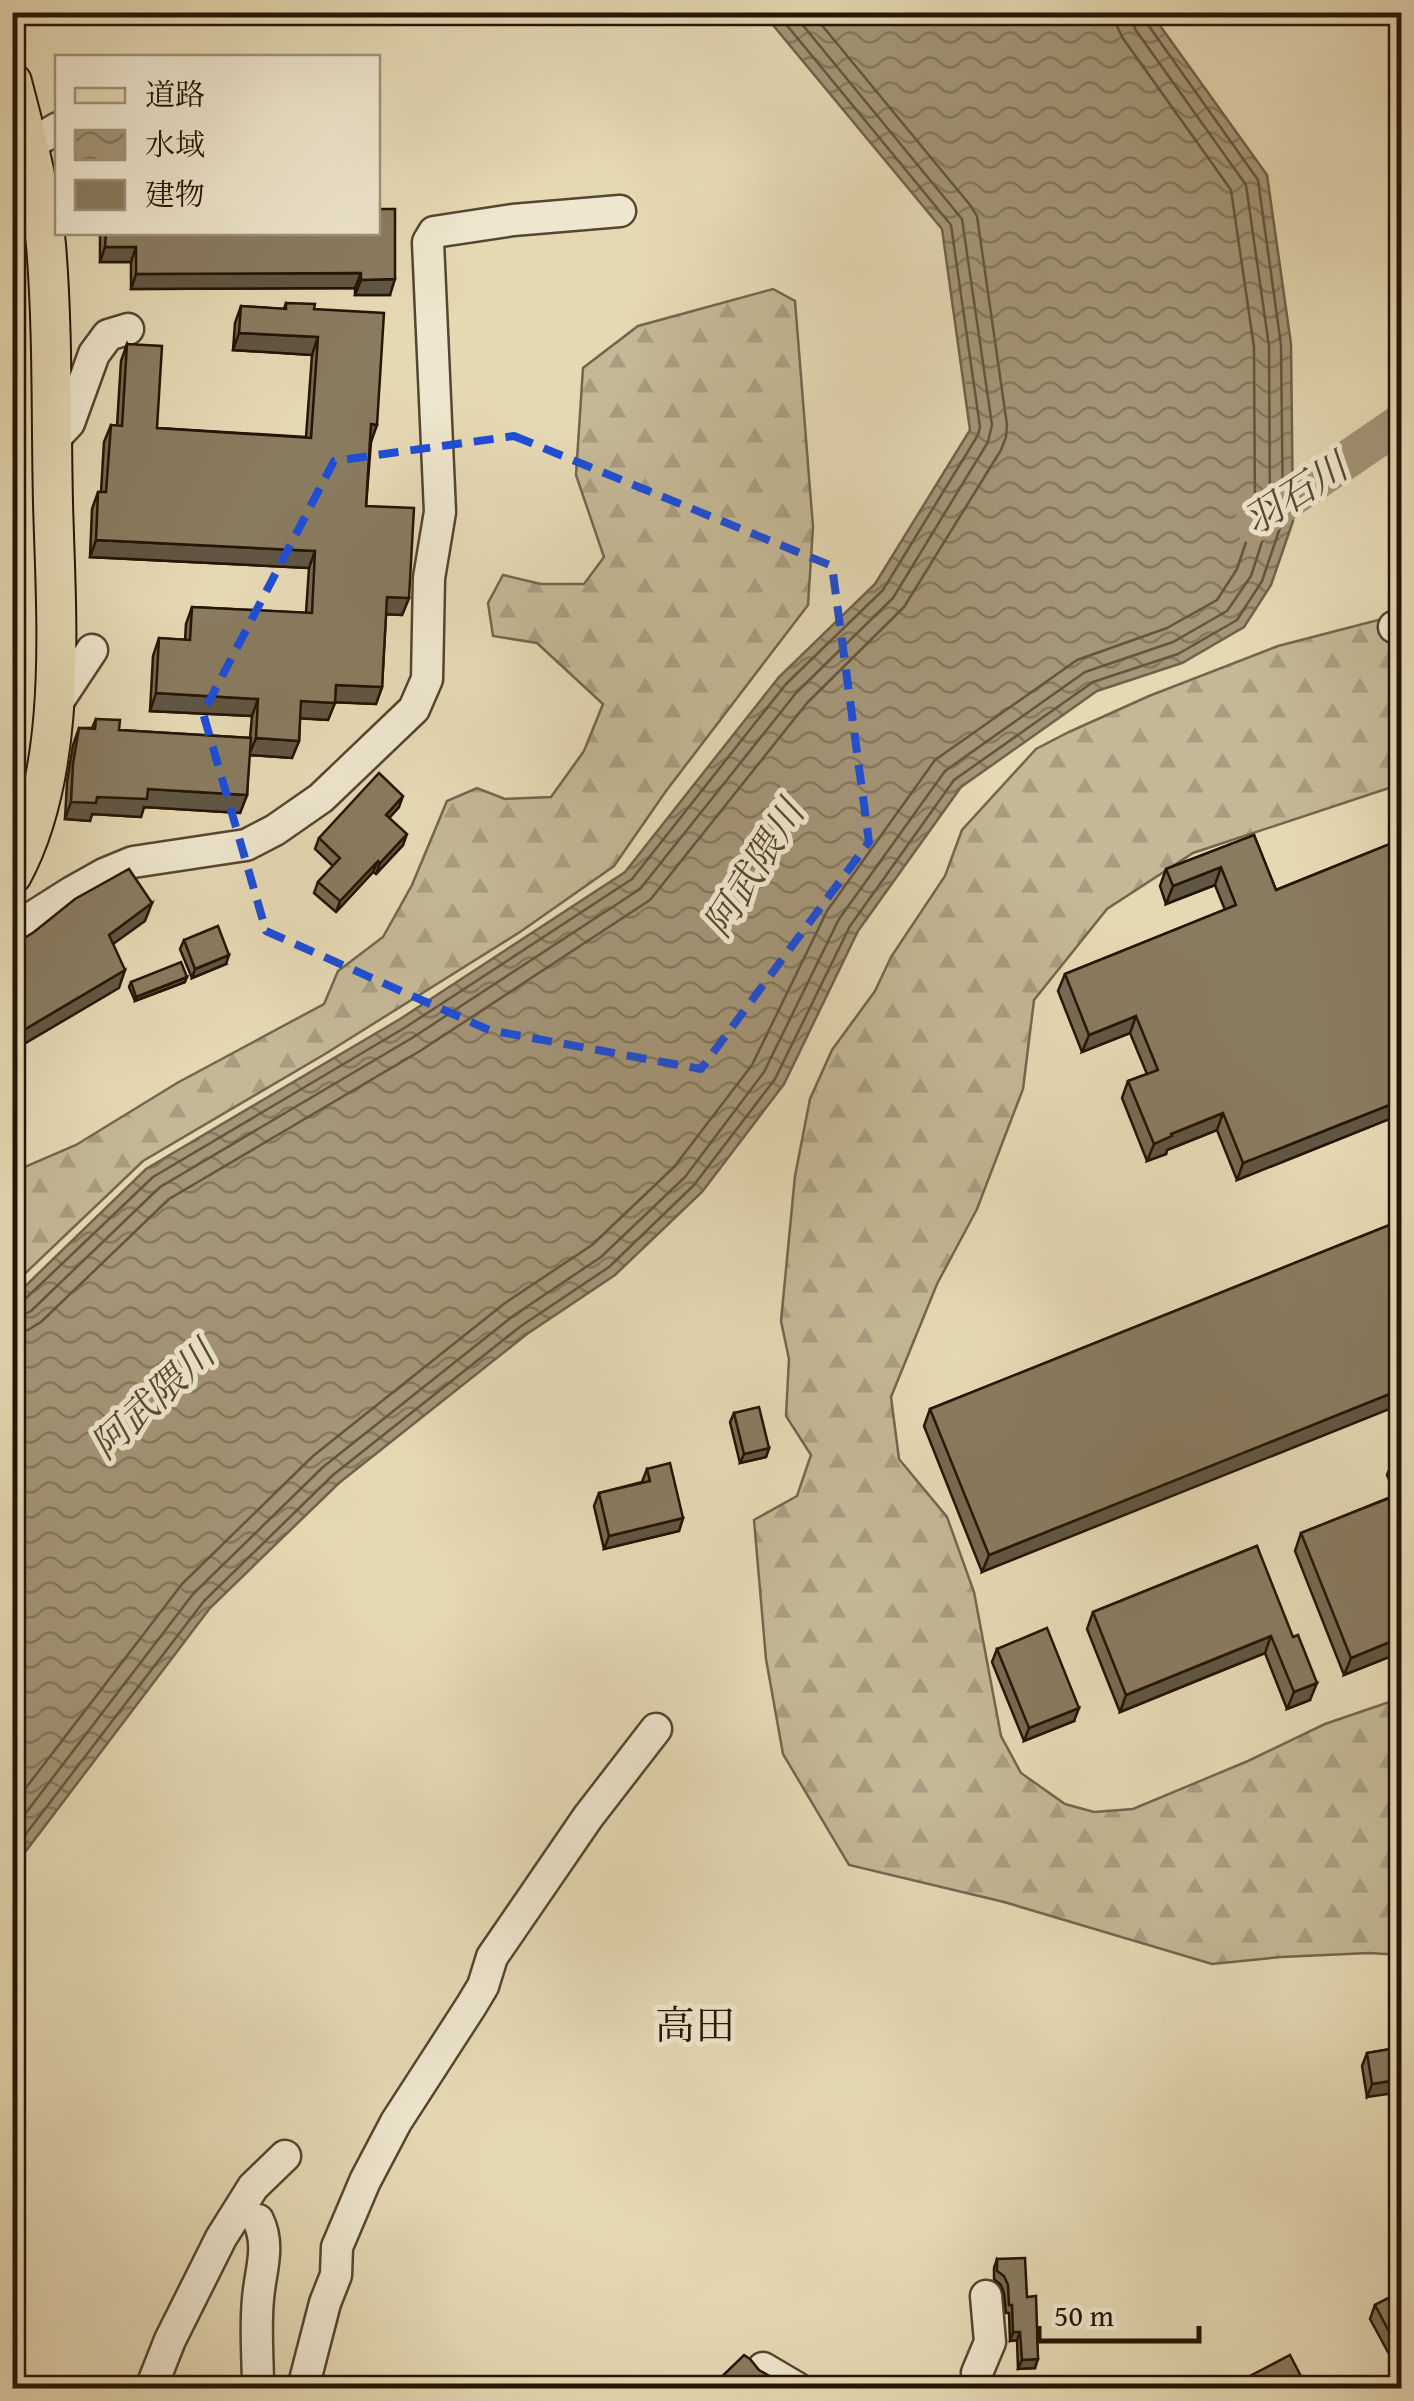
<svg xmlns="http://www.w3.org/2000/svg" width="1414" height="2401" font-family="'Gentium Book Plus','Noto Serif JP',serif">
<defs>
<pattern id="forest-firs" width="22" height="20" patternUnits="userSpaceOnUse" patternTransform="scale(2.5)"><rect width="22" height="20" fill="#c4b896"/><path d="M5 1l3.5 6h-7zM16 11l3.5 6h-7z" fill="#a89d80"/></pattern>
<pattern id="water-waves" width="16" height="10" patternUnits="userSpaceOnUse" patternTransform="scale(2.5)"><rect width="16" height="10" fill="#a49678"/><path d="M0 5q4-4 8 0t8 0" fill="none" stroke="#857960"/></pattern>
</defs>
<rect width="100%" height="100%" fill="#e5d9b4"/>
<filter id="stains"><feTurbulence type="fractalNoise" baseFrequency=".002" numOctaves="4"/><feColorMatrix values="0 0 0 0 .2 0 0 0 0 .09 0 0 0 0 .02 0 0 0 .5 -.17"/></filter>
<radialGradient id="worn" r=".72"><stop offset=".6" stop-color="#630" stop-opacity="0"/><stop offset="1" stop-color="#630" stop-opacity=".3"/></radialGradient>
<g fill="url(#forest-firs)" stroke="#74664d" stroke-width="2.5">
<polygon points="773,289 795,301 813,527 808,605 666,791 614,866 520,932 325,1054 143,1161 13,1285 13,1172 76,1145 177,1083 324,1004 338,971 383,937 412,885 447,801 477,788 505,799 551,797 584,751 603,704 537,643 493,636 488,603 503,575 541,584 584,584 604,557 576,475 583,368 638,326"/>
<polygon points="1401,614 1401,784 1193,853 1107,909 1034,1000 1023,1089 977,1209 937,1284 891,1397 899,1459 947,1517 974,1592 1001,1736 1021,1773 1065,1804 1094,1812 1133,1809 1248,1761 1325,1724 1401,1698 1401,1955 1369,1953 1281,1957 1212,1964 1004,1902 849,1865 783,1754 766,1659 754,1520 797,1496 811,1455 786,1416 789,1359 781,1321 795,1176 810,1099 832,1050 875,991 891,957 945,876 962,830 1036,749 1069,732 1149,696 1278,646"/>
</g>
<polygon fill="url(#water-waves)" stroke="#71624a" stroke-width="2.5" points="763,13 1151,13 1267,175 1291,344 1293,521 1271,585 1244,627 1182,663 1097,691 961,787 858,931 784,1084 702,1192 615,1275 527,1334 339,1483 210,1608 13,1868 13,1298 146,1169 400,1019 625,872 779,677 875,584 970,430 942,229"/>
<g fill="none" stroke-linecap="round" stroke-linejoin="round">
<g stroke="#64563e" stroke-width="2.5">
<polyline points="12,1304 23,1301 153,1177 406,1027 632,879 786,684 883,590 978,435 980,427 951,225 776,12"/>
<polyline points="12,1317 23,1315 31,1311 160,1187 412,1038 640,889 796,693 893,598 988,442 992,425 962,219 792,12"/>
<polyline points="12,1332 28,1330 41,1322 169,1199 420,1051 650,900 807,703 904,607 1001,450 1006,437 1007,425 977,216 970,205 811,12"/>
<polyline points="12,1806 182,1584 313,1456 505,1303 592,1245 674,1167 752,1065 827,911 935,760 1077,660 1167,628 1217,600 1237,569 1255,515 1254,347 1231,190 1122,37 1117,26 1116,12"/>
<polyline points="12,1831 193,1594 323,1467 513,1316 601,1257 685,1177 764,1072 839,919 945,771 1085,672 1173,642 1227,611 1251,576 1270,517 1269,346 1246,185 1135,29 1131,12"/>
<polyline points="12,1852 204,1601 333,1475 521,1326 609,1267 694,1185 775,1079 850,926 954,780 1093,682 1178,654 1237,620 1262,581 1283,519 1281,345 1258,180 1146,22 1144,12"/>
</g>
<polyline stroke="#a49678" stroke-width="38" points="1253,524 1402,422"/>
<g stroke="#554630" stroke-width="35">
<g id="minor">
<polyline points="29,145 58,128"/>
<polyline points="52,441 69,423 94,354 108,335 128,329"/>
<polyline points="1394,627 1402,623"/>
<polyline points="55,706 92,650"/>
<polyline points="12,930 72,892 104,874 133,862 246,845 275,830 321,798 414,709 427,679 429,578 440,512 428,242 434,232 513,220 620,211"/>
<path d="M 258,2220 C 271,2247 260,2271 258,2299 C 255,2329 258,2359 258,2388"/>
<polyline points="763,2368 797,2388"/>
<polyline points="151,2388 170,2340 221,2238 253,2187 285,2156"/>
<polyline points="303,2388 325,2303 336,2275 337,2247 365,2181 396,2122 471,2006 483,1986 492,1957 588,1817 656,1729"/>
<polyline points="978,2388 977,2373 990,2342 986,2296"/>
</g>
</g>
<g stroke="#251504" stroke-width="42">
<path id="major" d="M 12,82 C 26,136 41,190 46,245 C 53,330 51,417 53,503 C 56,619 69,770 12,875"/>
</g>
<use href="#minor" stroke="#eee6ce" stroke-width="30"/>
<use href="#major" stroke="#e5d9b4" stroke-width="38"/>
</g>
<g fill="#766a53" stroke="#251504" stroke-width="2.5">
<polygon points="100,232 378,232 390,295 355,295 355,288 131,289 131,262 100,262"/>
<polygon points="286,303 314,309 371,442 366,506 409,598 402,615 386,614 382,687 376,704 335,702 328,720 300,718 299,741 292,758 249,755 247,795 240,813 144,807 141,817 92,814 90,821 65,819 67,782 73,745 79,728 92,728 96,719 119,730 250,738 252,716 150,711 153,656 159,638 185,640 186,624 192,607 306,613 309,568 90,557 92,509 98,492 101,492 104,442 111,425 117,426 121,361 127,344 157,428 306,437 312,355 233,350 235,323 241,306 284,309"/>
<polygon points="399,807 389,818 403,845 376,874 373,872 336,912 314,893 318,882 333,866 315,849 319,838"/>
<polygon points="1254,835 1276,890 1402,839 1402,1114 1237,1180 1217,1130 1167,1150 1166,1154 1147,1161 1122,1098 1128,1081 1147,1074 1130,1033 1082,1052 1058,991 1065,974 1225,910 1215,885 1166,904 1160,886 1166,869"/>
<polygon points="184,940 226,964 192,978 180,949"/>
<polygon points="131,982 185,982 135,1001 129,987"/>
<polygon points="1402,1220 982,1572 924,1426 930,1409"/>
<polygon points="734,1413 769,1448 766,1457 740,1463 730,1422"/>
<polygon points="1402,1455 1402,1652 1344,1675 1295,1551 1301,1533 1396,1495 1387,1475 1394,1458"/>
<polygon points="647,1469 683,1518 679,1531 604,1549 594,1506 599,1493 642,1482"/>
<polygon points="1257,1546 1310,1700 1287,1709 1265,1653 1120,1712 1087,1629 1093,1612"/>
<polygon points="997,1649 1074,1721 1024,1741 992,1662"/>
<polygon points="1402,2047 1367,2097 1362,2066 1367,2053"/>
<polygon points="997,2259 1027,2297 1035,2368 1018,2369 1017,2340 1010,2341 1009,2313 1006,2313 1004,2293 1001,2285 994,2279 994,2268"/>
<polygon points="1402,2291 1402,2378 1370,2319 1375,2305"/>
</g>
<g fill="#605643" stroke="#251504" stroke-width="2.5">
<polygon points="105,247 136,247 131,262 100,262"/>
<polygon points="361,273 355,288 131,289 136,274"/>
<polygon points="395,279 390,295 355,295 361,280"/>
<polygon points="239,333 318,337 312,355 233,350"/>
<polygon points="371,424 377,425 371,442 365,441"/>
<polygon points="96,540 315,551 309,568 90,557"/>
<polygon points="387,597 409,598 402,615 381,614"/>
<polygon points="336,685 382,687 376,704 329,702"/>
<polygon points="156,693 258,699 252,716 150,711"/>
<polygon points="301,701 335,703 328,720 295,718"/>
<polygon points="256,738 299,741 292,758 249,755"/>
<polygon points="148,789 247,795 240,813 144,807 141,817 92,814 90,821 65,819 71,802"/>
<polygon points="403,796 399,807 382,826 386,815"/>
<polygon points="407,834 403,845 376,874 380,863"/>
<polygon points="378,861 373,872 336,912 340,901"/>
<polygon points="1221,867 1215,885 1166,904 1173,886"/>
<polygon points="152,903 145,921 102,952 109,935"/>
<polygon points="229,955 226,964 192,978 195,969"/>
<polygon points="125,970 119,988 12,1051 12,1037"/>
<polygon points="187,977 185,982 135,1001 136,997"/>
<polygon points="1136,1016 1130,1033 1082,1052 1089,1035"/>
<polygon points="1402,1100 1402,1114 1237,1180 1243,1163"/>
<polygon points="1223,1113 1217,1130 1167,1150 1166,1154 1147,1161 1154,1144 1171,1134"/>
<polygon points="1402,1389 1402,1404 982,1572 989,1555"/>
<polygon points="769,1448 766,1457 740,1463 744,1454"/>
<polygon points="683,1518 679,1531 604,1549 609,1536"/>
<polygon points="1271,1636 1265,1653 1120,1712 1126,1695"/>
<polygon points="1402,1637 1402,1652 1344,1675 1351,1658"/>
<polygon points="1317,1683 1310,1700 1287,1709 1294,1692"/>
<polygon points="1079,1708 1074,1721 1024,1741 1029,1728"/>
<polygon points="1402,2079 1402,2092 1367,2097 1372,2084"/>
<polygon points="1013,2332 1020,2332 1017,2340 1010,2341"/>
<polygon points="1038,2359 1035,2368 1018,2369 1022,2360"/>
</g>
<g fill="#897b60" stroke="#251504" stroke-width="2.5">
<polygon points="378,209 395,209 395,279 361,280 361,273 136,274 136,247 105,247 106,232 378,232"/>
<polygon points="286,303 315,304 314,309 384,313 377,425 371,424 366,506 414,508 409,598 387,597 382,687 336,685 335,703 301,701 299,741 256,738 258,699 156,693 159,638 190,640 192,607 312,613 315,551 96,540 98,492 106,492 111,425 122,426 127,344 162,346 157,428 311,438 318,337 239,333 241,306 286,309"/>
<polygon points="96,719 120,720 119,730 251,738 247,795 148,789 147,799 97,797 96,803 71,802 73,764 79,728 95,729"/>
<polygon points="379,773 403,796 386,815 407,834 380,863 378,861 340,901 318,882 340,858 319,838"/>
<polygon points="1254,835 1276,890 1402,839 1402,1100 1243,1163 1223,1113 1171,1134 1172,1136 1154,1144 1128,1081 1158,1070 1136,1016 1089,1035 1065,974 1236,905 1221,867 1173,886 1166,869"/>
<polygon points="129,869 152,903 109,935 125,970 12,1037 12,946 34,932 75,899"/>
<polygon points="218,926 229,955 195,969 184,940"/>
<polygon points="181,962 187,977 136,997 131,982"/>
<polygon points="1402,1220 1402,1389 989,1555 930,1409"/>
<polygon points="759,1407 769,1448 744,1454 734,1413"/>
<polygon points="1402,1455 1402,1477 1394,1458"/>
<polygon points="670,1463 683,1518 609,1536 599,1493 650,1481 647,1469"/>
<polygon points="1402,1493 1402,1637 1351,1658 1301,1533"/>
<polygon points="1257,1546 1293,1637 1298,1635 1317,1683 1294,1692 1271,1636 1126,1695 1093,1612"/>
<polygon points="1047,1628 1079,1708 1029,1728 997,1649"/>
<polygon points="1402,2047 1402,2079 1372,2084 1367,2053"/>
<polygon points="1025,2258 1027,2297 1036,2296 1038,2359 1022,2360 1020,2332 1013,2332 1012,2305 1009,2305 1008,2285 1004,2276 997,2271 997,2259"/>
<polygon points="1402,2291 1402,2356 1375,2305"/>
<polygon points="744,2355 750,2359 759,2370 790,2388 710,2388"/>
<polygon points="1290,2355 1307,2388 1227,2388"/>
</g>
<path fill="none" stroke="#1d4ed8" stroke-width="8" stroke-dasharray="20 12" stroke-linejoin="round" d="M 514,436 L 832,566 L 869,842 L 701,1069 L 489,1030 L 266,931 L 203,713 L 334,461 Z"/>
<g text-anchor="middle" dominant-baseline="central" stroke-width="10" stroke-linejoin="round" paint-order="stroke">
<g font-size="38" font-style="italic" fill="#584932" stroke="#eee6ce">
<text transform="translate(1295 493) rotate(-33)">羽石川</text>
<text transform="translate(753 868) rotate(-58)">阿武隈川</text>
<text transform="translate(152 1399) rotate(-43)">阿武隈川</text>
</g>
<g font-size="40" fill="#251504" stroke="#eee6ce">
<text x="695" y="2024">高田</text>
</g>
</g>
<rect width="1414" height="2401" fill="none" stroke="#e5d9b4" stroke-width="50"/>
<rect x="15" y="15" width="1384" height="2371" fill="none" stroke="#251504" stroke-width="5"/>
<rect x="25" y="25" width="1364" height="2351" fill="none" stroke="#251504" stroke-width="2.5"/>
<rect x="55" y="55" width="325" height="180" fill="#eee6ce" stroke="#9e927d" stroke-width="2.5"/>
<rect x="75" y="88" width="50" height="15" fill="#e5d9b4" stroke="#9e927d" stroke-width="2.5"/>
<text x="145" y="105" font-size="30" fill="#251504">道路</text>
<rect x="75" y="130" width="50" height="30" fill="url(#water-waves)" stroke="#9e927d" stroke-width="2.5"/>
<text x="145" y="155" font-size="30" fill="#251504">水域</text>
<rect x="75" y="180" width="50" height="30" fill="#897b60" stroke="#9e927d" stroke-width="2.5"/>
<text x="145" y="205" font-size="30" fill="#251504">建物</text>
<path d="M1039 2326v15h160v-15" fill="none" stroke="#251504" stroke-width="5"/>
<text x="1054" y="2326" font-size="30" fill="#251504" stroke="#eee6ce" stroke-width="8" paint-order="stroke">50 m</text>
<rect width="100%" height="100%" filter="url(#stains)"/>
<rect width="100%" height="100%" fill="url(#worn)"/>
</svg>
